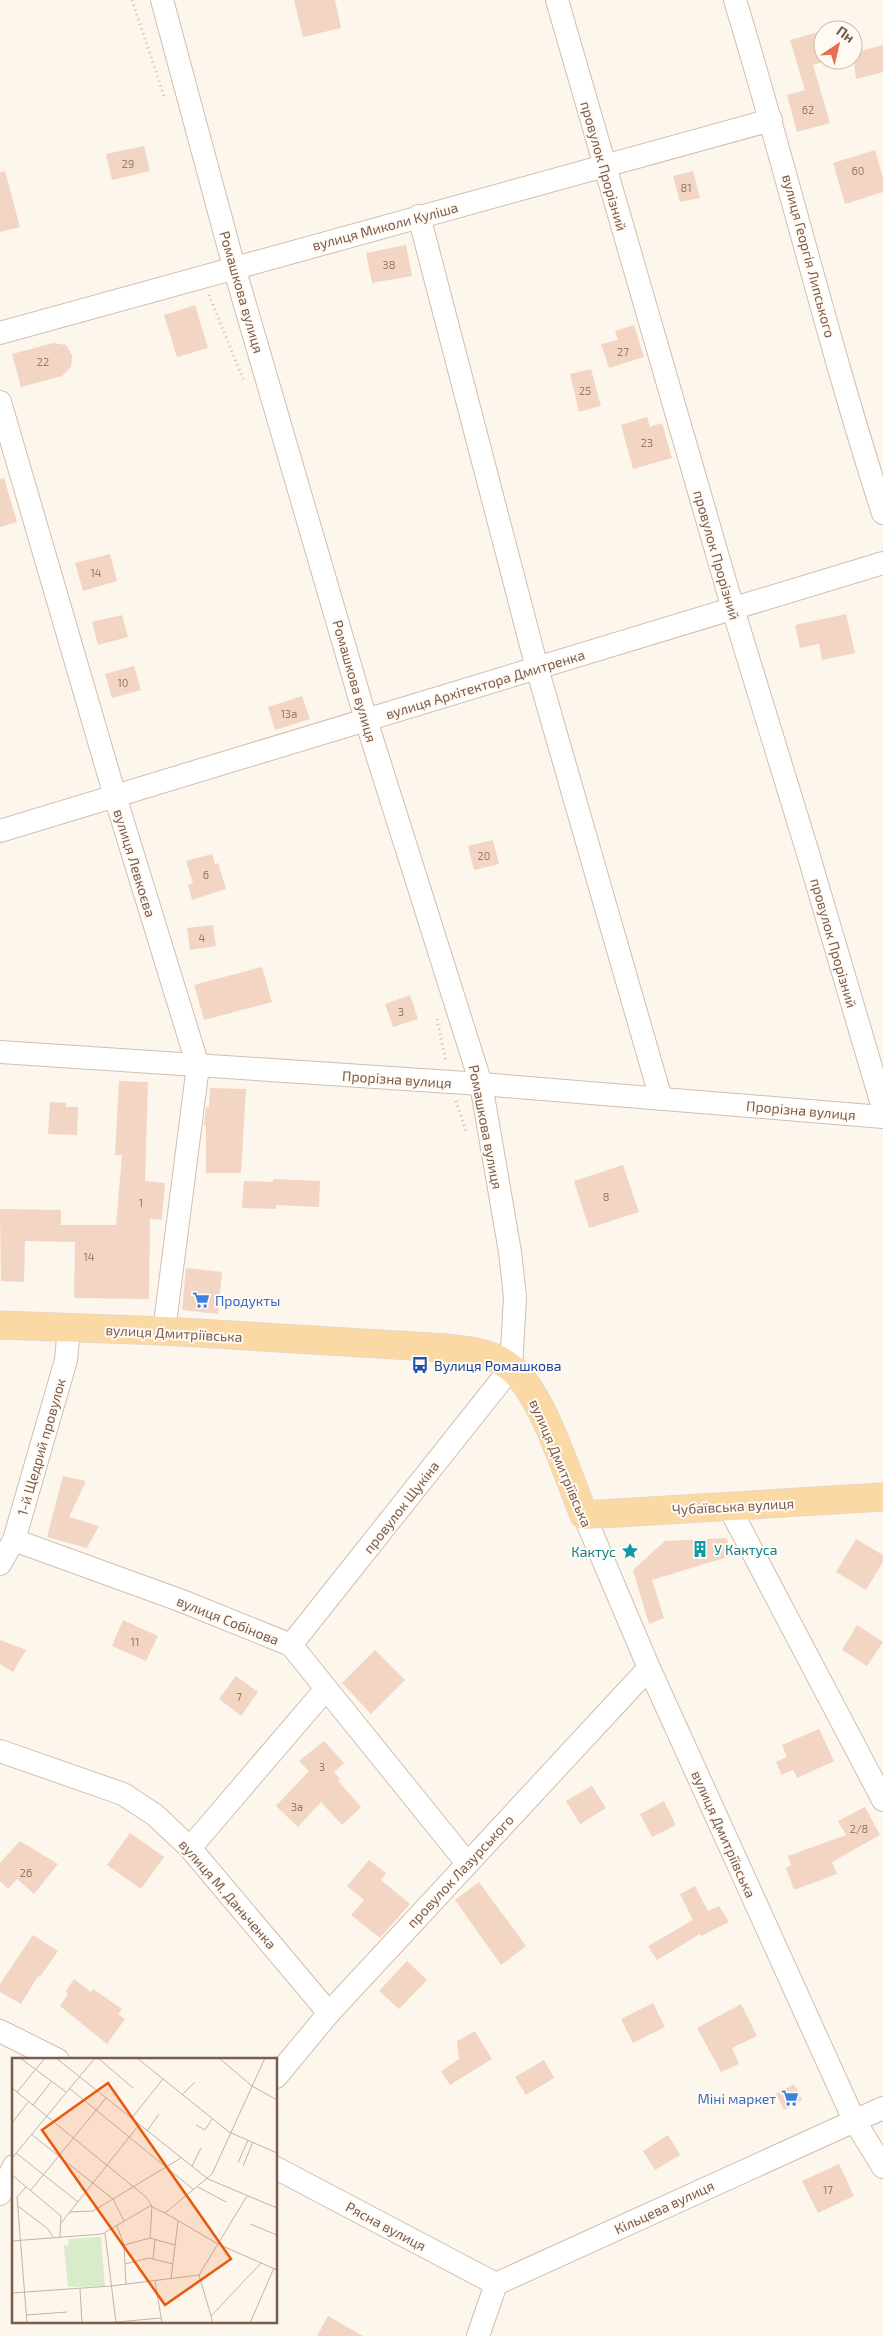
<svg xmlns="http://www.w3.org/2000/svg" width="883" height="2336" font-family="'Exo 2',sans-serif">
<rect width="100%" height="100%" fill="#fdf6ec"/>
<g fill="#f3d5c3">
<polygon points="294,0 335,0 341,28 303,37"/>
<polygon points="823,31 823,62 813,65 830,123 797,132 787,95 805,90 790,40"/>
<polygon points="883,45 883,72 856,79 853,53"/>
<polygon points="144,146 150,171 112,180 106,154"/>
<polygon points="875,150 883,178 883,192 845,204 833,163"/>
<polygon points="5,171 20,227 0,232 0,172"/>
<polygon points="693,171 700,198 680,202 673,176"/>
<polygon points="406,245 412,276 372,283 366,253"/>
<polygon points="195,305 208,348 177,357 164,315"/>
<polygon points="634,325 644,357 609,368 601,344 618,340 615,331"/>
<polygon points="53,343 66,345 72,355 71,367 62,376 21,387 12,354"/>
<polygon points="591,369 601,406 579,412 570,374"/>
<polygon points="647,417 650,427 662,423 672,458 633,469 621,425"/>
<polygon points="4,478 17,522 0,527 0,479"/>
<polygon points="110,554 117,581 83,591 75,563"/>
<polygon points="846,614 855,653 822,660 819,644 800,648 795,625"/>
<polygon points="122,615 128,637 98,645 92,622"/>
<polygon points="134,666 141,690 112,698 105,674"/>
<polygon points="302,696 310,719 275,730 268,707"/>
<polygon points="493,840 499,864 474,870 468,846"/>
<polygon points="212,854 215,864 218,863 226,889 192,900 188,885 193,883 186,861"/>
<polygon points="213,925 216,946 190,950 187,928"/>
<polygon points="262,967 272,1002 204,1020 194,985"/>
<polygon points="410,995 418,1019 393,1027 385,1004"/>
<polygon points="119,1081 148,1082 145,1181 165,1183 162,1220 150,1219 149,1299 74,1298 75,1242 25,1241 24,1282 1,1281 0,1209 61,1210 61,1225 116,1225 122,1155 115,1155"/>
<polygon points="210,1088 246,1089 241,1173 206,1173 206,1126 204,1126 206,1107 209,1107"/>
<polygon points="50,1102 66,1103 66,1107 78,1107 77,1135 48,1134"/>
<polygon points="623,1165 639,1212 589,1228 574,1181"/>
<polygon points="273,1179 320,1181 319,1207 276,1205 276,1209 242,1208 244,1181 273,1182"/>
<polygon points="186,1268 222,1272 218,1314 182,1310"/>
<polygon points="63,1476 86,1481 69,1517 99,1526 87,1548 47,1537"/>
<polygon points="727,1538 731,1556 652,1580 664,1618 649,1624 633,1570 665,1541"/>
<polygon points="856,1539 883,1555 883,1562 866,1590 836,1572"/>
<polygon points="123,1620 158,1636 146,1661 112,1646"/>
<polygon points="857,1625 883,1642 867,1666 842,1650"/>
<polygon points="0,1640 26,1650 13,1672 0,1664"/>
<polygon points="375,1650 405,1680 371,1714 342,1683"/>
<polygon points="236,1676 258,1692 241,1716 219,1699"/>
<polygon points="819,1729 834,1761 797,1778 793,1770 782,1775 776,1762 787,1757 782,1745"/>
<polygon points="324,1741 344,1763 334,1772 340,1779 338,1781 361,1807 342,1825 321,1802 298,1827 276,1806 309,1771 299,1761"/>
<polygon points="592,1786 606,1808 580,1824 566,1801"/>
<polygon points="664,1801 676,1825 652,1837 640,1814"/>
<polygon points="865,1807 880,1835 832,1862 837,1874 794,1890 786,1868 791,1865 788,1856 846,1835 838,1821"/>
<polygon points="130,1833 164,1857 141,1889 107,1865"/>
<polygon points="20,1841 58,1864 34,1894 17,1879 8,1889 0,1881 0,1863"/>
<polygon points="369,1860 386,1873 381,1880 410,1904 380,1938 351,1915 364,1900 347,1886"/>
<polygon points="479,1882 526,1946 501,1965 455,1900"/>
<polygon points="695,1886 708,1911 719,1906 729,1922 701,1936 700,1934 657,1960 648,1946 693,1920 680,1894"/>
<polygon points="33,1935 58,1951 40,1977 38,1976 21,2004 0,1992 0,1984"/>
<polygon points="407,1961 427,1980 399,2009 379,1991"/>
<polygon points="74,1979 91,1992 93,1989 122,2009 118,2014 125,2019 107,2044 60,2006 68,1994 66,1991"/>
<polygon points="653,2003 665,2027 633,2043 621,2019"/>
<polygon points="741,2004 757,2036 732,2048 739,2064 721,2072 697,2028"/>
<polygon points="475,2031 492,2059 450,2085 441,2071 459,2059 457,2041"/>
<polygon points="544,2060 554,2078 526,2095 515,2077"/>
<polygon points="794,2084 802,2100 784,2110 776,2094"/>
<polygon points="668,2135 680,2155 655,2170 643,2151"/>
<polygon points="839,2164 854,2196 818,2213 802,2181"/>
<polygon points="328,2316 363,2336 317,2336"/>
</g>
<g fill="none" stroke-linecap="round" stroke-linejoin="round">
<g stroke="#d1beb0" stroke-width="24">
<g id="minor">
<polyline points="162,0 234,267 366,720 481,1084 510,1252 515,1297 511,1368 291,1645"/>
<polyline points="557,0 733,609 807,850 883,1108"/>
<path d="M 735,0 C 787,170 828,344 883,513"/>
<polyline points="419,216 537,668 661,1099"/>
<polyline points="0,333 771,120"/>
<polyline points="0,402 115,796 198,1066 164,1331"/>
<polyline points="0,831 883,563"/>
<polyline points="0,1052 481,1084 883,1117"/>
<polyline points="729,1507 883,1800"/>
<polyline points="584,1515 649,1668 854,2120 883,2167"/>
<polyline points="14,1540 182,1601 291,1645 467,1863"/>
<polyline points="0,1564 14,1540 66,1360 69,1327"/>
<polyline points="0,1751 123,1794 155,1815 190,1848 329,2013"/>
<polyline points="190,1848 325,1690"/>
<polyline points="0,2031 58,2060"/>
<polyline points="276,2077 329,2013 649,1668"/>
<polyline points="276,2168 496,2284"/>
<polyline points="0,2194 14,2166"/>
<polyline points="478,2336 496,2284 883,2108"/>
</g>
</g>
<g stroke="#dad1cd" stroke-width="29">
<path id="major" d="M 0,1325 L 164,1331 L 446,1348 C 467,1350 494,1353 511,1368 C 542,1392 568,1477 584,1515 L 883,1497"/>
</g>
<g stroke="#d9b8a5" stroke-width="3" stroke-dasharray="1 4" stroke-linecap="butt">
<polyline points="132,0 165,99"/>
<polyline points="209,295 243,379"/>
<polyline points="437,1019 446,1062"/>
<polyline points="456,1101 466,1131"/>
</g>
<use href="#minor" stroke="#fff" stroke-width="22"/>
<use href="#major" stroke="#fbd9a5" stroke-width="28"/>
</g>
<defs>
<g id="supermarket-bare" transform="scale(1.35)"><path d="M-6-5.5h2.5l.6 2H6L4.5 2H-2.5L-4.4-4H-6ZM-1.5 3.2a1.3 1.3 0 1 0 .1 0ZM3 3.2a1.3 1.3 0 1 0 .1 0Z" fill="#3f7fe0" stroke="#fffaf3" stroke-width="2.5" paint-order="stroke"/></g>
<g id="bus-bare" transform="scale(1.35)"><path d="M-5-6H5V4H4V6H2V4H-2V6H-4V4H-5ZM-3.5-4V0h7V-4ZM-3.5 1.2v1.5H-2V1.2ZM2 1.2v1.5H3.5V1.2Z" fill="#1a4fb4" stroke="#fffaf3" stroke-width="2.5" paint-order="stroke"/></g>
<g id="building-bare" transform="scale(1.35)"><path d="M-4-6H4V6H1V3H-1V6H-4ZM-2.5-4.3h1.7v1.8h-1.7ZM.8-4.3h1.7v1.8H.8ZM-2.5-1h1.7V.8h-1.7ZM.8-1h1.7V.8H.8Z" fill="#0f9aa8" stroke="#fffaf3" stroke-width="2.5" paint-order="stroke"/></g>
<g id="sight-bare" transform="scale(1.35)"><path d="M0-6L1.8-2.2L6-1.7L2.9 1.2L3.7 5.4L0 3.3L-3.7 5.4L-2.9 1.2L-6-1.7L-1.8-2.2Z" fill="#0f9aa8" stroke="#fffaf3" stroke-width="2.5" paint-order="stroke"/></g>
</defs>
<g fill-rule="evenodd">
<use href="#supermarket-bare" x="201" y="1300"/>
<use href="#bus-bare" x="420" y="1365"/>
<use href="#building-bare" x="700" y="1549"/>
<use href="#sight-bare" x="630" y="1551"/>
<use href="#supermarket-bare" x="790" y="2098"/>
</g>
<g text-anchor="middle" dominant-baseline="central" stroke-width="4" stroke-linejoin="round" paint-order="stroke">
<g font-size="11" fill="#987a6a">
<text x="808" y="109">62</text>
<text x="128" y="163">29</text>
<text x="858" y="170">60</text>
<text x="686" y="187">81</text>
<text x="389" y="264">38</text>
<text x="623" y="351">27</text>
<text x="43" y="361">22</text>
<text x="585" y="390">25</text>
<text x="647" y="442">23</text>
<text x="96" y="572">14</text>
<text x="123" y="682">10</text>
<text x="289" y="713">13а</text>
<text x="484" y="855">20</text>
<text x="206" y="874">6</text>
<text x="202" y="937">4</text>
<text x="401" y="1011">3</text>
<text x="606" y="1196">8</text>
<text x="141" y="1202">1</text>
<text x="89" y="1256">14</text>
<text x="135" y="1641">11</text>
<text x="239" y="1696">7</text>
<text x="322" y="1766">3</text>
<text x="297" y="1806">3а</text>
<text x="859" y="1828">2/8</text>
<text x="26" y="1872">26</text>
<text x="828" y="2189">17</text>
</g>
<g font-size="14" fill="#7a5c4d" stroke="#fffaf3">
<text transform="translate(604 166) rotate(74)">провулок Прорізний</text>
<text transform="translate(385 226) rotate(-15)">вулиця Миколи Куліша</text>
<text transform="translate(809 256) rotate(75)">вулиця Георгія Липського</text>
<text transform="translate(242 292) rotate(74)">Ромашкова вулиця</text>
<text transform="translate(717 555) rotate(74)">провулок Прорізний</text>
<text transform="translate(355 681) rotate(74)">Ромашкова вулиця</text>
<text transform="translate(485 684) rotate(-17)">вулиця Архітектора Дмитренка</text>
<text transform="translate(135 863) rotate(73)">вулиця Левкоєва</text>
<text transform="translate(834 943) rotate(74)">провулок Прорізний</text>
<text transform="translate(397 1079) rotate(4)">Прорізна вулиця</text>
<text transform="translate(801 1110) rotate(5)">Прорізна вулиця</text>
<text transform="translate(486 1127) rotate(79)">Ромашкова вулиця</text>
<text transform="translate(174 1333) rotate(3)">вулиця Дмитріївська</text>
<text transform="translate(41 1447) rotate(-74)">1-й Щедрий провулок</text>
<text transform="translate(561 1463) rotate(67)">вулиця Дмитріївська</text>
<text transform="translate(733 1506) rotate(-3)">Чубаївська вулиця</text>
<text transform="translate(401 1507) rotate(-52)">провулок Щукіна</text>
<text transform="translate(228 1620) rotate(22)">вулиця Собінова</text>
<text transform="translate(724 1834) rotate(66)">вулиця Дмитріївська</text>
<text transform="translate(460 1871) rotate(-47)">провулок Лазурського</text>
<text transform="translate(228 1894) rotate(49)">вулиця М. Даньченка</text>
<text transform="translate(664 2207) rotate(-25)">Кільцева вулиця</text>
<text transform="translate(386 2226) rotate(28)">Рясна вулиця</text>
</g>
<g font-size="14" fill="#366cbe" stroke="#fffaf3" text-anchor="start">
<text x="215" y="1300">Продукты</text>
<text x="776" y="2098" text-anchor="end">Міні маркет</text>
</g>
<g font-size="14" fill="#164399" stroke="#fffaf3" text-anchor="start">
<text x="434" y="1365">Вулиця Ромашкова</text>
</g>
<g font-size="14" fill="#0d838f" stroke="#fffaf3" text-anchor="start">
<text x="714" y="1549">У Кактуса</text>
<text x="616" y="1551" text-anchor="end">Кактус</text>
</g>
</g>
<g transform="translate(12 2058)">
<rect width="265" height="265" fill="#fdf6ec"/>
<path d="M 89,179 L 93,228 L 56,229 L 52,188 L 57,187 L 56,181 Z" fill="#d8ecc9"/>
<path fill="none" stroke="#c5b3a7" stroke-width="1" d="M 8,0 L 54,34M 44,0 L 196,121 L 265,150M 86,0 L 121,30M 125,0 L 217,74 L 265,95M 207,0 L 240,28 L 265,42M 0,30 L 134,139 L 140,148 L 138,180M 57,30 L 182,132M 5,34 L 33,0M 170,37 L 183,24M 21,47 L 39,24M 119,61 L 151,21M 0,65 L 17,43M 184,67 L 193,72 L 200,61M 135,73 L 147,56M 19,76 L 101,141 L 112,163M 4,95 L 66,144M 0,100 L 83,0M 226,105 L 236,82M 180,108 L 189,90M 231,108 L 241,84M 0,117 L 49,158 L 48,179M 14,129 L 5,139 L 15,265M 186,129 L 214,144M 19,132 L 94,40M 6,148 L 36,171 L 41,179M 58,154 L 81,153 L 169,100M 153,155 L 206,186 L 265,212M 49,165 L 127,67M 238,166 L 265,177M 105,168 L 112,187 L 114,227M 93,175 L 104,265M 0,183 L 90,176 L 138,148 L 153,155 L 200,116 L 253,0M 112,187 L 138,180 L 163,187M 141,201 L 143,182M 113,206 L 137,200 L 161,206M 159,221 L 166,163M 143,223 L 150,265M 68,231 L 70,265M 0,235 L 99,228 L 187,217M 14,257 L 55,254M 199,258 L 249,205M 94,265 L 149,260M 201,265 L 187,217 L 235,138M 238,265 L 262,210"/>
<path fill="#e8590c" fill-opacity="0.15" stroke="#e8590c" stroke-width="2.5" d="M 96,25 L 219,201 L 153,247 L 30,72 Z"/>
<rect width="265" height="265" fill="none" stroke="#7a5c4d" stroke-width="2.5"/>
</g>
<g transform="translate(838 45) rotate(35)"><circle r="24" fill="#fffaf3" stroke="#cabbb1"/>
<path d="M0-4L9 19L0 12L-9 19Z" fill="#e76f51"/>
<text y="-8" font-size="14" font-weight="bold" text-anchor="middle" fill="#7a5c4d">Пн</text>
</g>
</svg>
